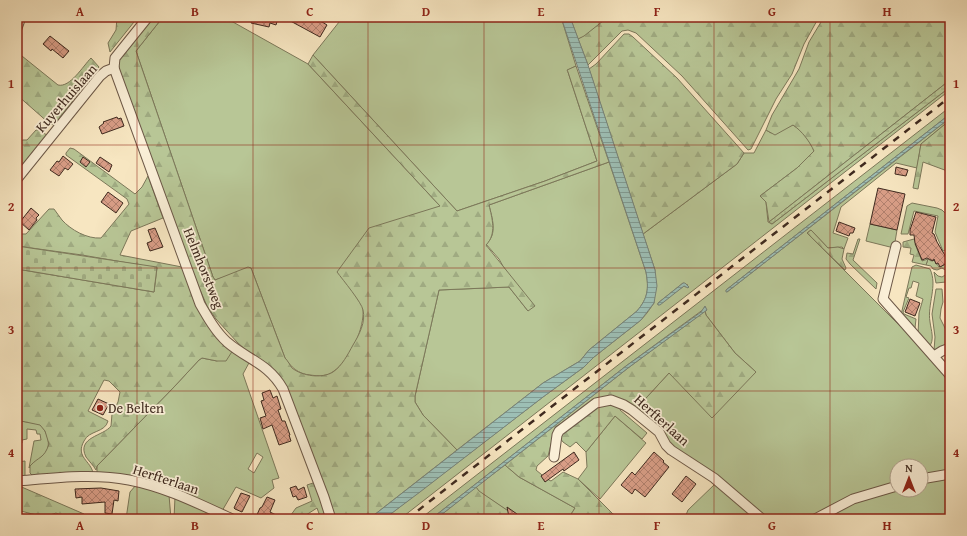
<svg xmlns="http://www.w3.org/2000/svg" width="967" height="536" font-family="'Gentium Book Plus',serif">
<defs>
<pattern id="forest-firs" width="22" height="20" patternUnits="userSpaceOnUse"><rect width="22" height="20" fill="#b8c696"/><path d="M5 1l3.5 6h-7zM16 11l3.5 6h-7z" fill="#9faa81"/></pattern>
<pattern id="wetland-marsh" width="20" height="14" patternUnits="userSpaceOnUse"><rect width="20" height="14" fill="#b8c696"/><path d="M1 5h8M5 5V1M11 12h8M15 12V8" fill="none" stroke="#9faa81"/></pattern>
<pattern id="cemetery-stones" width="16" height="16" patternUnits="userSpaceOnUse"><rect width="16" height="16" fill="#b8c696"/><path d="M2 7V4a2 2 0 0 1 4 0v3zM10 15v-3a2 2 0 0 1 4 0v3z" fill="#9faa81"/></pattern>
<pattern id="water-rules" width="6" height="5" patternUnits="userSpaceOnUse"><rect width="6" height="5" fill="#9dbfb5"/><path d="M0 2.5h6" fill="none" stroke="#819b93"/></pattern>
<pattern id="building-cross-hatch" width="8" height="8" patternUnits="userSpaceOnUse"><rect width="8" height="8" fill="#d89d86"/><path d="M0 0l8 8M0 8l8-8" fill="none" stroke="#b1806d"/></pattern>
</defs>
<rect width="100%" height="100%" fill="#f7e6c1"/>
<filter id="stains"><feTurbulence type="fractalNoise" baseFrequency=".005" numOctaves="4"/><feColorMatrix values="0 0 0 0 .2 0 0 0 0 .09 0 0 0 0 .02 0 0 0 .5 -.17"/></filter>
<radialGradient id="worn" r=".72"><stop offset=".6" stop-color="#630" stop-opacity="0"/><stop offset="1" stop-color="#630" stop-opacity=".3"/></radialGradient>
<g fill="#b8c696" stroke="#7c785a" fill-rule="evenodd">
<path d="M 163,17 L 224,17 L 308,64 L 440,206 L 363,308 C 365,328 350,360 334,371 C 327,377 318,376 310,375 C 298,374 291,367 285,358 L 251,268 L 215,280 L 213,277 L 136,51 Z"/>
<polygon points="343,17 347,20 349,17 561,17 576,66 568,70 568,72 597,161 545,181 457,211 313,55"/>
<polygon points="570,17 608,17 584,37 578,39"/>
<path d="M 950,87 L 950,90 L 400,519 L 384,519 L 543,397 L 584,367 L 594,357 L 641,320 L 647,313 L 654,303 L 655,270 L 643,234 L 737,164 L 744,153 L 754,153 L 766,130 L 771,133 L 793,125 C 802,131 810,141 814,151 L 797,168 L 760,196 L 766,202 L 768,222 L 772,224 ZM 683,283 L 688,285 L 686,287 L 684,286 L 658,305 L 658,303 Z"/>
<polygon points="950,107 950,114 726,290 727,292 950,118 950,120 921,144 917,168 896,163 841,207 833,233 848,238 844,249 842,247 828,248 811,230 807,233 905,331 950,381 950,470 921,475 921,466 897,466 897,482 811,519 765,519 668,444 636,409 669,373 756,372 735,353 706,315 705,311 707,310 704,309 626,366 431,519 420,519"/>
<path d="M 609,162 L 646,272 C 649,289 648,298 637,311 L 589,350 L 580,361 L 543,383 L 457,450 L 423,415 L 415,402 L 415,396 L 439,290 L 509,287 L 528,311 L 499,259 L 486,244 C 498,234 492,218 489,205 Z"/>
<polygon points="912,203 937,208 942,210 950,218 950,240 948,242 950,248 943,251 935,232 938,216 914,211 908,234 901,234 907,206"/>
<polygon points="870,224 897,230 894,248 866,241"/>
<polygon points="928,259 931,261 934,260 939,267 950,262 950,271 947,271 942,268 937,270 933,269 931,266 926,265"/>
<path d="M 916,265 L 930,269 C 938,286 927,304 930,322 C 931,330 935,340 929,347 L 918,335 L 919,313 L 923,299 L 916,296 L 919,283 L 913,281 L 911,288 L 909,288 L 906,297 L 909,298 L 903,312 L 904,314 L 916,319 L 915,328 L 914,329 L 901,315 L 912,267 Z"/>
<polygon points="934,272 938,276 942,277 950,272 950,279 946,282 936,283"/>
<polygon points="936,289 942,289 943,302 941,309 940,318 946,330 950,332 950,345 934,351 935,337 932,314"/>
<path d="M 233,350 L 250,361 L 243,374 L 279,478 L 272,480 L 274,488 L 261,498 L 236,487 L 222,511 L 97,473 L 97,466 L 174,387 L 199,360 L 202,358 L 217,361 ZM 257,453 L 263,457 L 254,473 L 248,469 Z"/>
<path d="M 17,413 L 18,417 L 21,421 L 40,424 C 48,433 53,448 42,457 C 37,461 33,462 29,468 L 34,441 L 41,440 L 40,434 L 37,434 L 36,430 L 27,429 L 27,439 L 22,440 L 22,443 L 17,444 Z"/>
<polygon points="615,416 646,443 600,499 578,479 587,467 586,452"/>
<polygon points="25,461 25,476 17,477 17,462"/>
<polygon points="505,465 519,477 575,508 568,519 520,519 478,491 476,487"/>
<polygon points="950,477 950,519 821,519 841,507 897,490 921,490 921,482"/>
<polygon points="715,484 756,519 687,519 686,515 688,510"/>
<polygon points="136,485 169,495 171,519 126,519 130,492"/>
<polygon points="175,497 223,519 174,519"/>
</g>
<g fill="url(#forest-firs)" stroke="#7c785a">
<polygon points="117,17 138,17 110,52 108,43 116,30"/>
<path d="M 151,17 L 163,17 L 136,51 L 213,277 L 215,280 L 248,267 L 251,268 L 285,358 C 288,361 290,365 292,368 C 302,376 322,379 333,372 C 342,366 348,354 353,345 C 359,335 366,322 363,310 C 362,303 343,280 337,272 L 369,228 L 440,206 L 308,64 L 313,55 L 457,211 L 545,181 L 597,161 L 568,72 L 567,70 L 576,66 L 609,162 L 489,205 C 492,218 497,234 486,245 L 535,306 L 528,311 L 509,287 L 439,290 L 415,396 L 415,402 L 423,415 L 457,450 L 369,519 L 334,519 L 280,377 L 268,364 L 248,352 L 237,342 L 216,319 L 207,306 L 188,262 L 118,67 L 120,58 Z"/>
<polygon points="608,17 819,17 804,44 792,74 776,99 751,149 748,150 682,76 636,33 628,30 622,31 588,65 578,39 584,36"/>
<path d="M 824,17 L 950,17 L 950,80 L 769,222 L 766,202 L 760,196 L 797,168 L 814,151 C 810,142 802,131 793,125 L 775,135 L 766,130 L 772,115 L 799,69 L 809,42 Z"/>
<polygon points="624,34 629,34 633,37 677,78 744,153 737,164 643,234 589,69 596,64"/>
<path d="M 17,52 L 58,85 C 70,88 83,66 91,58 L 99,67 L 54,125 L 50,124 L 17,95 Z"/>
<polygon points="950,120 950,172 923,162 918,189 913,188 921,144"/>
<polygon points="36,130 38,130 47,135 17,174 17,142 23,140 27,140"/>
<path d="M 70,148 L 74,149 L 135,194 L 142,187 L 148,176 L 163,218 L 131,231 L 120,255 L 182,267 L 192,292 L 233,350 L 226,361 L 217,361 L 202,358 L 199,360 L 174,387 L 97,466 L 96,470 C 93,465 89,461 86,457 C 76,437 104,436 111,426 L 112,414 L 118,402 L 120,392 L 109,381 L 104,380 L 88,411 L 108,421 C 105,433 89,430 84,441 C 75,457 91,461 93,473 L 33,476 L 30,473 L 30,466 C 39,456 44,459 49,444 L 45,431 L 40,425 L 21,421 L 18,417 L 17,269 L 154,292 L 157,268 L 82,255 L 17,246 L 17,231 L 22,234 L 26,234 L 49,209 L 54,209 C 57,213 59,216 62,220 C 71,230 87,239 101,238 L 129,204 L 127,199 L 66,155 L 66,153 Z"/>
<polygon points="811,230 828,248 838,247 844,249 842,259 846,268 845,270 807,233"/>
<polygon points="858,239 860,239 853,260 877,283 876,289 850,264 846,259 847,253 853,254"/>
<polygon points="914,239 916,243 915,244 922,261 928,259 926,265 912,262 914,255 910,254 911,248 903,247 903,242"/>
<polygon points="705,311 706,315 735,353 756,372 712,418 669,373 636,409 608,398 554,433 548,456 537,466 536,470 547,479 551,481 563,472 578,479 613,514 623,519 568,519 575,508 519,477 505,465 628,368"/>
<polygon points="605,403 621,408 620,410 647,433 642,439 615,416 586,452 576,442 570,447 563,442 560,438 562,433 598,405"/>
<polygon points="316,482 328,519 321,519 317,508 306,515 303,519 288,519 296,508 312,501 307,485"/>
<polygon points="17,485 84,514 89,519 68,519 56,513 44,517 17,510"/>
<polygon points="476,487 479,491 520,519 436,519"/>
</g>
<polygon fill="url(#wetland-marsh)" stroke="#7c785a" points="950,80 950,87 772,224 769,222"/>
<polygon fill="url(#cemetery-stones)" stroke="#7c785a" points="17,246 157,267 154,292 17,269"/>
<g fill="url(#water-rules)" stroke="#778379">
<path d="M 561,17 L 570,17 L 588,65 L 655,270 L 657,286 L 654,303 L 641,320 L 594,357 L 584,367 L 543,397 L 420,492 L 384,519 L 369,519 L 543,383 L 580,361 L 589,350 L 637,311 C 648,298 649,289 646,272 Z"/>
<path d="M 950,114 L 950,118 C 875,175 802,234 727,292 L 726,292 L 726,290 Z"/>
<polygon points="683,283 685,283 689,287 688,288 684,286 660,305 658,305 658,303"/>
<polygon points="705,306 707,310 628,368 436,519 431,519 626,366 701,312"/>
</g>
<g fill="url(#building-cross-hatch)" stroke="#3f2a1f">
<polygon points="253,17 274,17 278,18 276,25 270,23 269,27 251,23"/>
<polygon points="283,17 309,17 318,22 319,20 327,25 320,37"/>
<polygon points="50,36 69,51 63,58 52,49 51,51 43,44"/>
<polygon points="117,117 118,119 121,118 124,126 102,134 99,127 104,123 103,122"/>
<polygon points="63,156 73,164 68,170 65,168 59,176 50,170 57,161 59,162"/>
<polygon points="83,157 90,162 86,167 80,162"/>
<polygon points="100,157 112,165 109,172 96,163"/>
<polygon points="896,167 908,170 906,176 895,174"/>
<polygon points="878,188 905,194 897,230 870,224"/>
<polygon points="108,192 123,203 116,213 101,202"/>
<polygon points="31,208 39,215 36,218 37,220 29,230 20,222"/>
<polygon points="916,212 936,217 932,233 934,234 937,242 949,262 940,267 938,263 936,264 934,259 933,261 927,258 922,260 915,243 914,235 910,235 910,230"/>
<polygon points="839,222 855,228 853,233 850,233 849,236 836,231"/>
<polygon points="155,228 163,247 150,251 147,243 152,241 148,230"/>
<polygon points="910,299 920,303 915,316 905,312"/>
<polygon points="270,390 273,398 277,396 281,409 278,410 282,421 285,421 290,435 289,435 291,441 279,445 272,425 263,429 260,418 266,416 261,401 264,400 262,393"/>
<polygon points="98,399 109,404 103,415 92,410"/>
<polygon points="574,452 579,460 564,471 563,469 545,482 541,476"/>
<polygon points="654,452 664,461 663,462 669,467 645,497 635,489 632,494 621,485 632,472 635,475"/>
<polygon points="686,476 696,484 682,502 672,494"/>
<polygon points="296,486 298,490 304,487 307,497 298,500 296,496 293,497 290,488"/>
<polygon points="101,488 119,491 118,501 114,500 112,514 105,513 105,502 82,504 82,497 76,498 75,489"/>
<polygon points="241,493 250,496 242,512 235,509 234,508"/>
<polygon points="267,497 275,500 270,512 276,515 274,519 259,519 256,517 260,508 262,507"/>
<polygon points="507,507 517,514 513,519 509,517"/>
</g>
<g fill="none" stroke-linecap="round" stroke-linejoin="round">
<g stroke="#6d5948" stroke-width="11">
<g id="minor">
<polyline points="17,28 21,17"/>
<path d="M 114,68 L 200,304 C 208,318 216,332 227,342 C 248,360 268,363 283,389 L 324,497 L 331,519"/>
<polyline points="17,179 100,76 106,71 114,68 115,58 148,17"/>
<polyline points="896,246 883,299 950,375"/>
<polyline points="934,356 942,351 950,348"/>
<polyline points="554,457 557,435 559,431 596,403 611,400 624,405 632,410 659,432 666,445 671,450 714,478 762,519"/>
<polyline points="921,479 950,474"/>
<path d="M 17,481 C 54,478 93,473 129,480 C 166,487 199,504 232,519"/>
<polyline points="815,519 853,499 897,486"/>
</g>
</g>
<use href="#minor" stroke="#faefd7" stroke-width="9"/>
<polyline stroke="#3f2a1f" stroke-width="2.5" stroke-dasharray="7 7" stroke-linecap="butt" points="407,519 950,97"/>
</g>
<path fill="none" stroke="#8f2418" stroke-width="1" stroke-opacity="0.55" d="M 137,17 L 137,519M 253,17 L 253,519M 368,17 L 368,519M 484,17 L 484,519M 599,17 L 599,519M 714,17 L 714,519M 830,17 L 830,519M 17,145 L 950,145M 17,268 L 950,268M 17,391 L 950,391"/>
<circle fill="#8f2418" stroke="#faefd7" stroke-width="1.5" cx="100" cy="408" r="4"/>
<g text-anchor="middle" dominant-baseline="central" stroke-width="3.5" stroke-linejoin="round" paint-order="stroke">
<g font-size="14" fill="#3f2a1f" stroke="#faefd7">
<text transform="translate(66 98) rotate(-49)">Kuyerhuislaan</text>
<text transform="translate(204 268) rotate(68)">Helmhorstweg</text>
<text transform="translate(662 420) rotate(42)">Herfterlaan</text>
<text transform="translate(166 479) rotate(18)">Herfterlaan</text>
</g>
<g font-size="14" fill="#3f2a1f" stroke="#faefd7" text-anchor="start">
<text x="108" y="408">De Belten</text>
</g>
</g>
<rect width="967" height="536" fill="none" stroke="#f7e6c1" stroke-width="44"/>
<g transform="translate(909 478)"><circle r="19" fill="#faefd7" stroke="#afa08d"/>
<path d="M0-3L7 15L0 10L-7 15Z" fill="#8f2418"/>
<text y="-6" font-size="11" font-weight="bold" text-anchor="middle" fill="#3f2a1f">N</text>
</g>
<rect x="22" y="22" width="923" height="492" fill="none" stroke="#8f2418" stroke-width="1.5"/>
<g font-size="13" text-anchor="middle" font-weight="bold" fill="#8f2418">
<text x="80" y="16">A</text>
<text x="195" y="16">B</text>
<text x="310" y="16">C</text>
<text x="426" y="16">D</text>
<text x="541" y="16">E</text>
<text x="657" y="16">F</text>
<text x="772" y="16">G</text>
<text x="887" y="16">H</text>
<text x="11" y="88">1</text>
<text x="956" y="88">1</text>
<text x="11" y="211">2</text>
<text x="956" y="211">2</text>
<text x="11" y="334">3</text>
<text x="956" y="334">3</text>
<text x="11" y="457">4</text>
<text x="956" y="457">4</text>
<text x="80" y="530">A</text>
<text x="195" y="530">B</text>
<text x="310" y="530">C</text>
<text x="426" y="530">D</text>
<text x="541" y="530">E</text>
<text x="657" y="530">F</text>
<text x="772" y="530">G</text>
<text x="887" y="530">H</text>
</g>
<rect width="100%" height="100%" filter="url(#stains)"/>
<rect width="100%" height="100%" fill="url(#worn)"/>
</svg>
